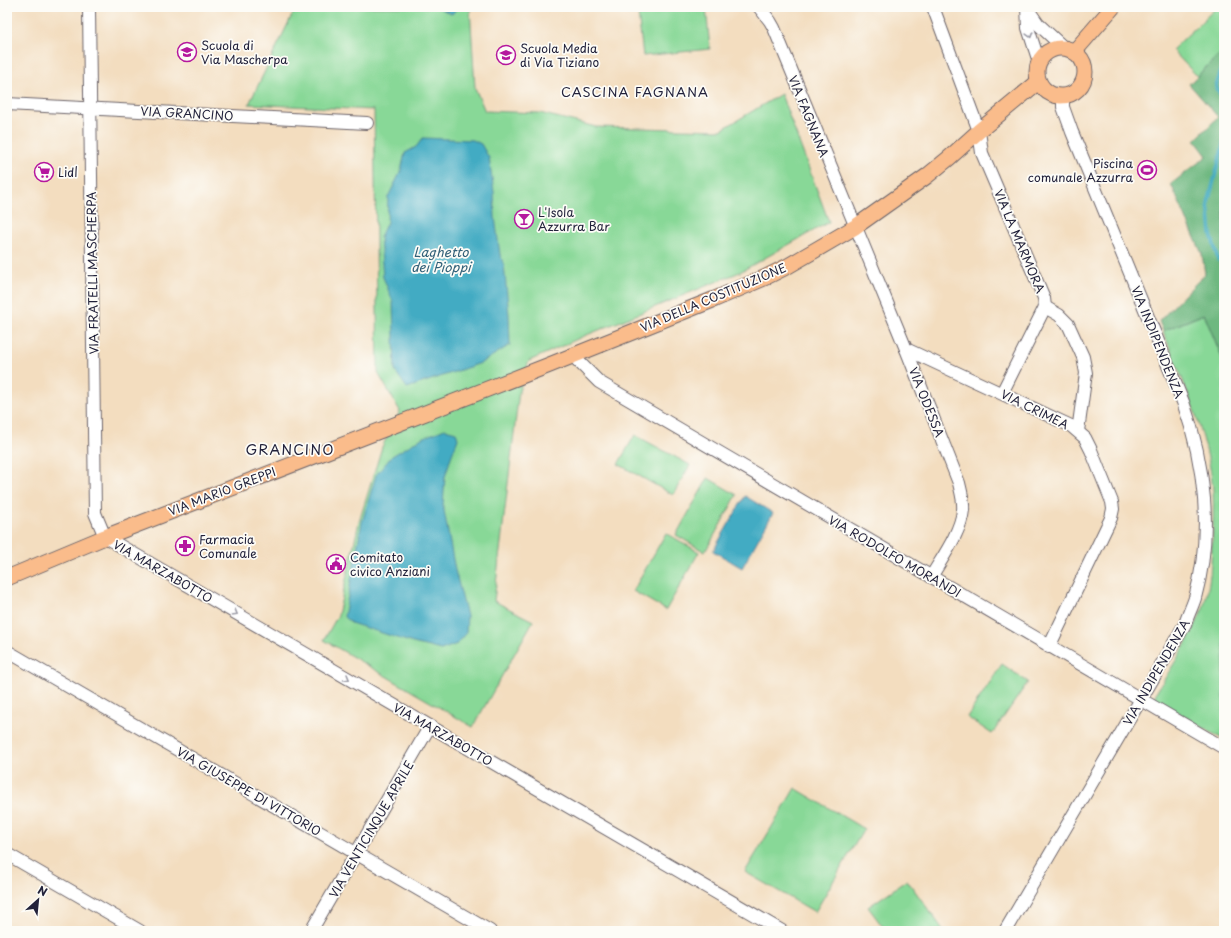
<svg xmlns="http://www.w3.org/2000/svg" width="1231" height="938" font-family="'Playpen Sans',sans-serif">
<rect width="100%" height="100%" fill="#fdfcf7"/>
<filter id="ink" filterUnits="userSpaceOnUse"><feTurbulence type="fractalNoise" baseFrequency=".025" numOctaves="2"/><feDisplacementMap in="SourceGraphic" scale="8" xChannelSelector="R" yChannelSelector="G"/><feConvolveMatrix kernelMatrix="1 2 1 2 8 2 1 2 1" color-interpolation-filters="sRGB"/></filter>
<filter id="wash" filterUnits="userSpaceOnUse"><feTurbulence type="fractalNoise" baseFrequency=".012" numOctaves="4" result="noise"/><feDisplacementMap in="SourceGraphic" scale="16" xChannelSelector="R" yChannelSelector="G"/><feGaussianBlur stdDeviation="0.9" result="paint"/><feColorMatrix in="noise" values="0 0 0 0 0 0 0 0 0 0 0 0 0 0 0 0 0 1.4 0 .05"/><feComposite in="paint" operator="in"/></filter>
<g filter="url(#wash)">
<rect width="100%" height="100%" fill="#f3ddbf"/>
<g fill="#88d897" stroke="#557d69">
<polygon points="296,7 469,7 470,8 475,88 485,111 540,113 596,127 721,130 781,94 829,222 740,272 582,337 529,361 519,391 494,601 533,621 473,727 324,640 338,615 359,522 382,447 400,411 378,373 374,110 249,104"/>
<polygon points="697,7 706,7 710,49 643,56 638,13"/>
<polygon points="1217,7 1224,7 1224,50 1197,76 1172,50"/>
<path d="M 1204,314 L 1224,362 L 1224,740 L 1155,699 L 1156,693 C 1172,666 1192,637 1203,608 C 1210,588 1211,566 1212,545 C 1213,527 1214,508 1213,490 C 1208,434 1183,382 1163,331 Z"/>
<polygon points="635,435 690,465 673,495 618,464"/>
<polygon points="708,478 737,495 705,552 676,535"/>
<polygon points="666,533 699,552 666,610 633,591"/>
<polygon points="1002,664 1028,682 992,734 967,717"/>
<polygon points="795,788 864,829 815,912 745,872"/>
<polygon points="907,880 944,931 886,931 868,907"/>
</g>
<polygon fill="#6eb880" stroke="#486d5e" points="1224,50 1224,362 1204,314 1163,331 1159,321 1205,274 1202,254 1171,184 1207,156 1195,140 1218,117 1189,84"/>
<g fill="#43abc3" stroke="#32667f">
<polygon points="437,7 458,7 452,14"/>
<polygon points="423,138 473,140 481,144 489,158 494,192 495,217 500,255 504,265 509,315 510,345 481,363 407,388 395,371 393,302 383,277 380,237 387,222 388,197 401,171 405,153 416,147"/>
<polygon points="445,429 456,432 458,439 451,457 445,477 443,505 455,570 467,616 466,634 457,644 441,650 413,643 351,623 344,617 362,522 376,475 392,456 422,438"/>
<polygon points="745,496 773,513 742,568 713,551"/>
</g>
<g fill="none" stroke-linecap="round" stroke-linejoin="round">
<g stroke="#43abc3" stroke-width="3.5">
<polyline points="1222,68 1216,86 1224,102"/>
<polyline points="1218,260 1211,234 1208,203 1224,142"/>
</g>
</g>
</g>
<g filter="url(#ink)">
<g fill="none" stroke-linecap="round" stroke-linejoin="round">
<g stroke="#6b6369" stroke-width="14">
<g id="minor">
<polyline points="89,7 95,513 105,537 782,931"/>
<path d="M 759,7 L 770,21 L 774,28 L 906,349 L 959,483 C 961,492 964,501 963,510 C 961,532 942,558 931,577"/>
<polyline points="933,7 979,131 982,153 1044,298 1045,307 1002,393"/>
<polyline points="1027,7 1028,28 1039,62"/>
<polyline points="1027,8 1038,24 1064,48"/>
<polyline points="7,104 367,123"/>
<polyline points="1045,307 1059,315 1068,324 1083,357 1086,373 1078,431"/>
<polyline points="906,349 1071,426 1085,438 1091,450 1112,502 1113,509 1111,518 1049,647"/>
<polyline points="573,356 599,382 1224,748"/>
<polyline points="7,651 490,931"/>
<polyline points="7,854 140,931"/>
<polyline points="311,931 430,726"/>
<path d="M 1005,931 L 1185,624 C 1188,615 1192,607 1195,598 C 1213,533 1205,464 1183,402 L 1072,132 L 1063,107 L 1063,97"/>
</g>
</g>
<g stroke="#6b6369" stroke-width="17">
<g id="major">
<circle cx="1061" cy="72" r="24"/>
<polyline points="1074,52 1113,7"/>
<polyline points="7,578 105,537 547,366 715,299 764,278 788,266 855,227 927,176 949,158 979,131 1038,82"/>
</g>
</g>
<use href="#minor" stroke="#fff" stroke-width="12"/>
<use href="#major" stroke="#fabc8b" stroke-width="15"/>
</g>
<defs><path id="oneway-chevron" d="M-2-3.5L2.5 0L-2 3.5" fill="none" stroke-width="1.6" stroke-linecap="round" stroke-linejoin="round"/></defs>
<g stroke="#9c9ca7">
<use href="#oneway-chevron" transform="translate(1030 35) rotate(74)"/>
<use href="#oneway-chevron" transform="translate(235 613) rotate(30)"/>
<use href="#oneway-chevron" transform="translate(347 678) rotate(30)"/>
</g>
</g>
<defs>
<g id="school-ring" transform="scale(1)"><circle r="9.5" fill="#fdfcf7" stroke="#b5179e" stroke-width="1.5"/><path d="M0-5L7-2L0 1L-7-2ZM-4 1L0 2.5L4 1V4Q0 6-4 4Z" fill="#b5179e"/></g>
<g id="stadium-ring" transform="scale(1)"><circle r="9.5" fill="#fdfcf7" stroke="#b5179e" stroke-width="1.5"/><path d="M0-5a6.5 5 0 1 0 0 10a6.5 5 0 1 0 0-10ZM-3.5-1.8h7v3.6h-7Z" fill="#b5179e"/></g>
<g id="supermarket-ring" transform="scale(1)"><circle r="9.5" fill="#fdfcf7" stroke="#b5179e" stroke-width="1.5"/><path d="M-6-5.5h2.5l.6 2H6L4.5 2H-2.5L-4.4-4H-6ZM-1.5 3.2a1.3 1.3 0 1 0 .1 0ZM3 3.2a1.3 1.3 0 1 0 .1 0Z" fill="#b5179e"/></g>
<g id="bar-ring" transform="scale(1)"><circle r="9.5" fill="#fdfcf7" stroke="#b5179e" stroke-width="1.5"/><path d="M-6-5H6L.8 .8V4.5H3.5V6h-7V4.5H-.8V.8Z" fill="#b5179e"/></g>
<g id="pharmacy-ring" transform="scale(1)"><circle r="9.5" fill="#fdfcf7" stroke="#b5179e" stroke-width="1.5"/><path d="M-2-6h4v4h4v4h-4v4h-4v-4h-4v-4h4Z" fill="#b5179e"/></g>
<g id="civic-ring" transform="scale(1)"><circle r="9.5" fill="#fdfcf7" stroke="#b5179e" stroke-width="1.5"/><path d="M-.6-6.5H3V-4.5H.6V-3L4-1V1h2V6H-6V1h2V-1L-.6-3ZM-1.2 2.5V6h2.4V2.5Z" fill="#b5179e"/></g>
</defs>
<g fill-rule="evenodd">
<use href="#school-ring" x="187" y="52"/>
<use href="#school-ring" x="506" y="55"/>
<use href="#stadium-ring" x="1147" y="170"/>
<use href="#supermarket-ring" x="44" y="172"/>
<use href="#bar-ring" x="524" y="219"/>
<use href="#pharmacy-ring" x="185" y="546"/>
<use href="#civic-ring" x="336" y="564"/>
</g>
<g text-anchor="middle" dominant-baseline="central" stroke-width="3.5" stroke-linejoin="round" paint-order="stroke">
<g font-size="12" fill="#22223b" stroke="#fdfcf7" text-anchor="start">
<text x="201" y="45">Scuola di<tspan x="201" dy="14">Via Mascherpa</tspan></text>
<text x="520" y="48">Scuola Media<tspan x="520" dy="14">di Via Tiziano</tspan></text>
<text x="1133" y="163" text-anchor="end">Piscina<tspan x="1133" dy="14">comunale Azzurra</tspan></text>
<text x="58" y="172">Lidl</text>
<text x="538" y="212">L'Isola<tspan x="538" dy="14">Azzurra Bar</tspan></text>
<text x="199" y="539">Farmacia<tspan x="199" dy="14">Comunale</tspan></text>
<text x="350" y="557">Comitato<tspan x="350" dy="14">civico Anziani</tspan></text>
</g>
<g font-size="12" fill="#22223b" stroke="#fdfcf7">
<text transform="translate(187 113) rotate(3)">VIA GRANCINO</text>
<text transform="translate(809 116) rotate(68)">VIA FAGNANA</text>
<text transform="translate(1020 241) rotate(67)">VIA LA MARMORA</text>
<text transform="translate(92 273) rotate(-91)">VIA FRATELLI MASCHERPA</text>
<text transform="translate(713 297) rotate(-23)">VIA DELLA COSTITUZIONE</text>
<text transform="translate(1158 342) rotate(68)">VIA INDIPENDENZA</text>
<text transform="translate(927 402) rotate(68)">VIA ODESSA</text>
<text transform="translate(1035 409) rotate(26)">VIA CRIMEA</text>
<text transform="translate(222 491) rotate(-21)">VIA MARIO GREPPI</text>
<text transform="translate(895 556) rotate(30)">VIA RODOLFO MORANDI</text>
<text transform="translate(163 571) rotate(30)">VIA MARZABOTTO</text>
<text transform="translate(1156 672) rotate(-60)">VIA INDIPENDENZA</text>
<text transform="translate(443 734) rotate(30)">VIA MARZABOTTO</text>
<text transform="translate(249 791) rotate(30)">VIA GIUSEPPE DI VITTORIO</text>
<text transform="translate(371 829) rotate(-60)">VIA VENTICINQUE APRILE</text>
</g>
<g font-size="13" letter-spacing="1" fill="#22223b" stroke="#fdfcf7">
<text x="635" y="91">CASCINA FAGNANA</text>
</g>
<g font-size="13" font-style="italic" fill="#316078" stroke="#fdfcf7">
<text x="441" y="251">Laghetto<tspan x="441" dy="15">dei Pioppi</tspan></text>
</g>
<g font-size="14" letter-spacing="1" fill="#22223b" stroke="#fdfcf7">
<text x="290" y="449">GRANCINO</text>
</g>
</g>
<rect width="1231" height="938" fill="none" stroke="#fdfcf7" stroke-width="24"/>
<g transform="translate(38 900) rotate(27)" stroke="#fdfcf7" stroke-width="3" paint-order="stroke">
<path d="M0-3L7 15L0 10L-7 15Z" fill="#22223b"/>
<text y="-6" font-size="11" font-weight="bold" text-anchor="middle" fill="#22223b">N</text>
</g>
</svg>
